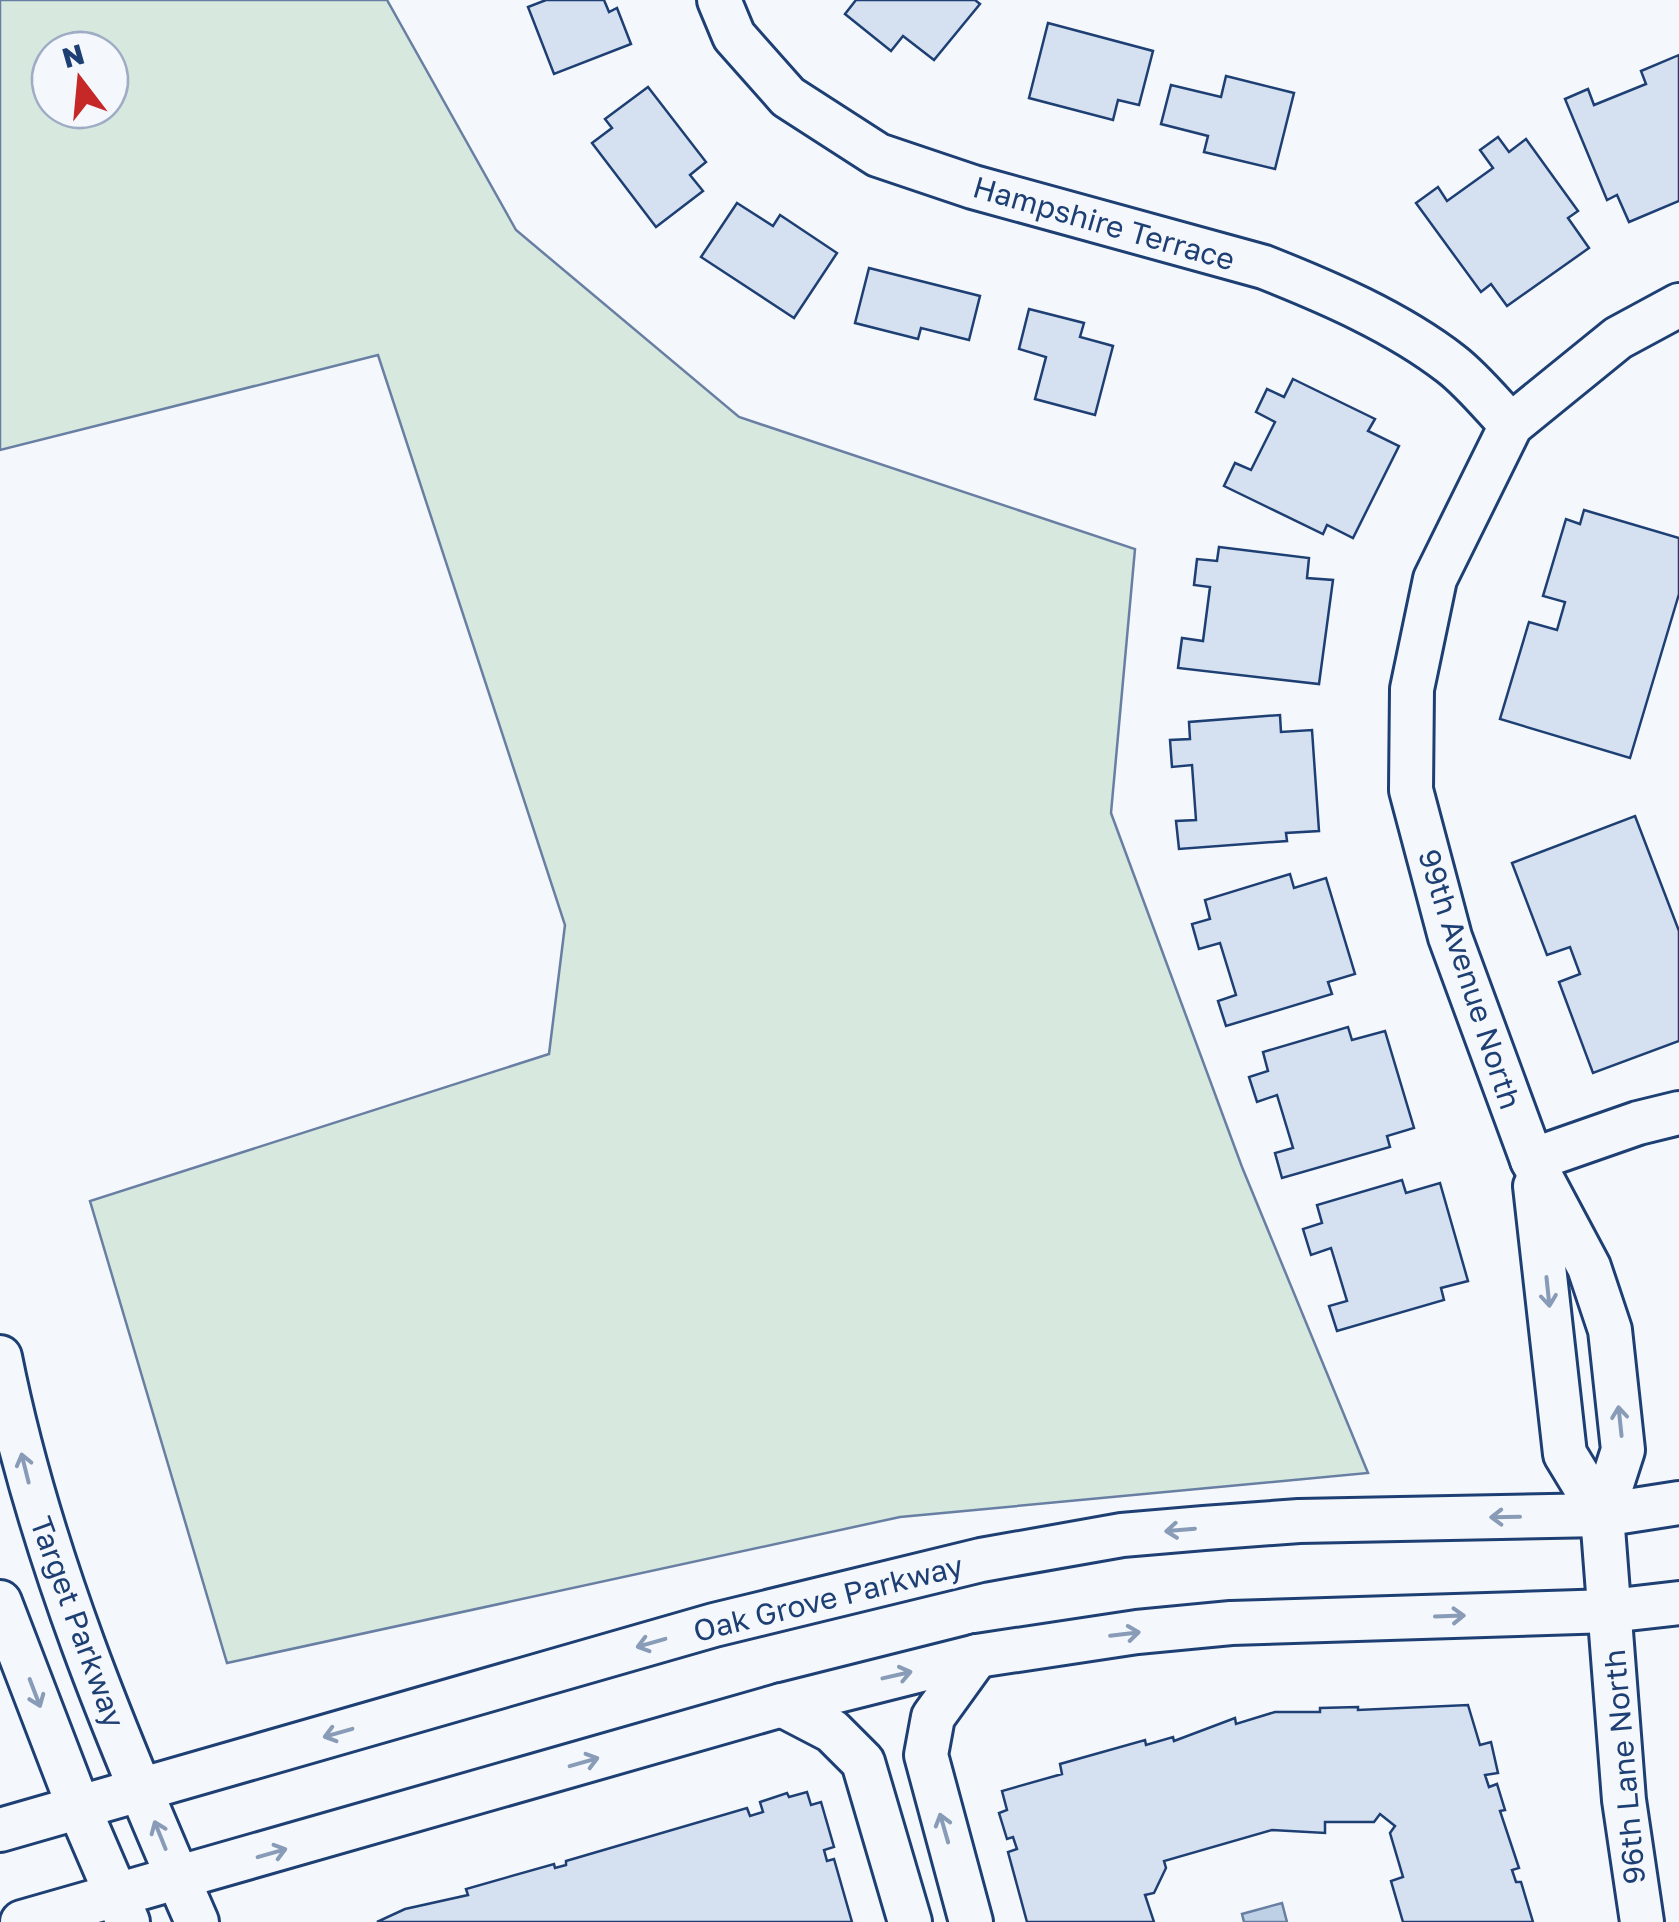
<svg xmlns="http://www.w3.org/2000/svg" width="1679" height="1922" font-family="'Golos Text',sans-serif">
<rect width="100%" height="100%" fill="#f4f7fb"/>
<path fill="#d7e8df" stroke="#687fa3" stroke-width="2.5" fill-rule="evenodd" d="M 0,0 L 387,0 L 516,230 L 739,417 L 1135,549 L 1111,813 L 1242,1167 L 1368,1473 L 900,1517 L 227,1663 L 90,1201 L 549,1054 L 565,925 L 378,355 L 0,450 ZM 50,50 L 110,50 L 110,110 L 50,110 Z"/>
<polygon fill="#bed0e5" stroke="#687fa3" stroke-width="2.5" points="1282,1903 1287,1922 1244,1922 1242,1914"/>
<g fill="#d5e0f0" stroke="#1d3f73" stroke-width="2.5">
<polygon points="546,0 604,0 609,12 617,8 631,44 554,74 528,7"/>
<polygon points="856,0 975,0 980,4 934,60 903,36 891,51 845,14"/>
<polygon points="1048,23 1153,51 1139,105 1118,100 1113,120 1029,98"/>
<polygon points="1679,55 1679,201 1629,222 1617,195 1607,200 1565,99 1588,89 1594,105 1646,84 1641,71"/>
<polygon points="1226,76 1294,93 1275,169 1204,152 1208,136 1161,124 1171,85 1221,97"/>
<polygon points="648,87 706,162 690,175 703,191 656,227 592,143 612,128 605,119"/>
<polygon points="1498,137 1509,152 1526,139 1578,211 1568,218 1589,248 1507,306 1491,284 1481,292 1416,203 1438,187 1447,201 1493,168 1480,150"/>
<polygon points="737,203 773,226 780,215 837,253 794,318 701,257"/>
<polygon points="869,268 980,296 969,340 921,328 918,339 855,323"/>
<polygon points="1029,309 1084,323 1080,337 1113,346 1095,415 1035,399 1046,357 1019,349"/>
<polygon points="1293,379 1375,419 1368,431 1399,446 1353,538 1327,525 1323,534 1224,486 1235,463 1251,470 1275,422 1256,412 1267,389 1284,397"/>
<polygon points="1584,510 1679,538 1679,594 1630,758 1500,719 1529,622 1557,630 1565,602 1543,596 1566,519 1580,524"/>
<polygon points="1219,547 1309,558 1307,578 1333,580 1319,684 1178,668 1182,638 1203,641 1210,587 1194,585 1197,559 1217,561"/>
<polygon points="1280,715 1281,732 1312,730 1319,831 1286,833 1287,841 1179,849 1176,821 1196,820 1192,765 1172,767 1170,740 1190,739 1189,722"/>
<polygon points="1635,816 1679,931 1679,1041 1593,1073 1559,982 1580,974 1570,947 1547,955 1512,863"/>
<polygon points="1290,874 1294,888 1326,878 1355,974 1328,982 1332,994 1226,1026 1218,1001 1236,995 1220,943 1199,949 1192,924 1210,919 1205,900"/>
<polygon points="1348,1027 1352,1040 1385,1031 1414,1128 1387,1136 1390,1147 1282,1178 1275,1153 1293,1148 1277,1095 1257,1102 1249,1077 1268,1071 1263,1052"/>
<polygon points="1402,1180 1406,1193 1440,1183 1468,1281 1441,1288 1444,1300 1337,1331 1329,1306 1347,1301 1331,1248 1311,1255 1303,1229 1322,1223 1317,1205"/>
<polygon points="1468,1705 1480,1745 1491,1742 1498,1773 1485,1775 1489,1787 1497,1784 1505,1810 1500,1811 1519,1868 1512,1870 1516,1882 1521,1882 1533,1922 1403,1922 1391,1881 1403,1877 1390,1833 1395,1826 1380,1814 1374,1822 1325,1822 1325,1833 1272,1830 1164,1861 1166,1868 1154,1893 1145,1895 1154,1922 1027,1922 1008,1852 1017,1849 1013,1837 1007,1839 999,1813 1007,1810 1002,1791 1062,1774 1060,1764 1145,1740 1146,1745 1173,1737 1174,1741 1235,1718 1236,1724 1275,1712 1320,1712 1320,1708 1358,1707 1358,1710"/>
<polygon points="807,1792 811,1805 821,1802 834,1847 824,1850 827,1861 834,1859 852,1922 377,1922 405,1909 468,1895 466,1889 554,1864 555,1868 566,1865 566,1861 747,1808 750,1816 763,1812 760,1802 787,1793 789,1797"/>
</g>
<g fill="none" stroke-linecap="round" stroke-linejoin="round">
<g stroke="#1d3f73" stroke-width="48">
<g id="minor">
<path d="M 719,0 L 734,36 L 788,97 L 878,155 L 973,187 L 1264,267 C 1327,292 1397,322 1451,364 C 1473,381 1492,405 1511,425"/>
<polyline points="1532,1160 1638,1123 1679,1113"/>
<polyline points="1535,1186 1565,1454 1602,1515"/>
<path d="M 0,1357 C 39,1553 117,1739 197,1922"/>
<polyline points="0,1602 79,1808 128,1922"/>
<polyline points="782,1705 832,1731 863,1762 910,1922"/>
<polyline points="0,1830 714,1625 981,1560 1122,1535 1204,1528 1299,1521 1602,1515 1679,1503"/>
<polyline points="22,1922 782,1705 977,1656 1137,1632 1231,1623 1610,1611 1679,1603"/>
<polyline points="971,1922 926,1755 933,1717 977,1656"/>
<polyline points="1642,1922 1624,1800 1602,1515 1623,1450 1610,1330 1589,1267 1532,1160 1450,937 1411,790 1412,689 1435,579 1511,425 1618,338 1679,305"/>
</g>
</g>
<use href="#minor" stroke="#f4f7fb" stroke-width="42"/>
</g>
<defs><path id="oneway-shaft" d="M-6 0H5M1.5-3L5.5 0L1.5 3" fill="none" stroke-width="1.6" stroke-linecap="round" stroke-linejoin="round" transform="scale(2.5)"/></defs>
<g stroke="#889bb7">
<use href="#oneway-shaft" transform="translate(1548 1292) rotate(84)"/>
<use href="#oneway-shaft" transform="translate(1620 1421) rotate(-96)"/>
<use href="#oneway-shaft" transform="translate(25 1468) rotate(-104)"/>
<use href="#oneway-shaft" transform="translate(1505 1517) rotate(179)"/>
<use href="#oneway-shaft" transform="translate(1180 1530) rotate(175)"/>
<use href="#oneway-shaft" transform="translate(1450 1616) rotate(-2)"/>
<use href="#oneway-shaft" transform="translate(1125 1634) rotate(-7)"/>
<use href="#oneway-shaft" transform="translate(651 1643) rotate(164)"/>
<use href="#oneway-shaft" transform="translate(897 1675) rotate(-13)"/>
<use href="#oneway-shaft" transform="translate(35 1693) rotate(69)"/>
<use href="#oneway-shaft" transform="translate(338 1733) rotate(164)"/>
<use href="#oneway-shaft" transform="translate(584 1762) rotate(-16)"/>
<use href="#oneway-shaft" transform="translate(944 1828) rotate(-106)"/>
<use href="#oneway-shaft" transform="translate(160 1835) rotate(-112)"/>
<use href="#oneway-shaft" transform="translate(272 1853) rotate(-16)"/>
</g>
<g text-anchor="middle" dominant-baseline="central" stroke-width="8" stroke-linejoin="round" paint-order="stroke">
<g font-size="30" fill="#1d3f73" stroke="#f4f7fb">
<text transform="translate(1104 223) rotate(16)">Hampshire Terrace</text>
<text transform="translate(1470 979) rotate(72)">99th Avenue North</text>
<text transform="translate(828 1598) rotate(-14)">Oak Grove Parkway</text>
<text transform="translate(78 1622) rotate(70)">Target Parkway</text>
<text transform="translate(1624 1767) rotate(-95)">96th Lane North</text>
</g>
</g>
<g transform="translate(80 80) rotate(344)"><circle r="48" fill="#f4f7fb" stroke="#9eadc5" stroke-width="2.5"/>
<path d="M0-8L18 38L0 25L-18 38Z" fill="#c62828"/>
<text y="-15" font-size="28" font-weight="bold" text-anchor="middle" fill="#1d3f73">N</text>
</g>
</svg>
